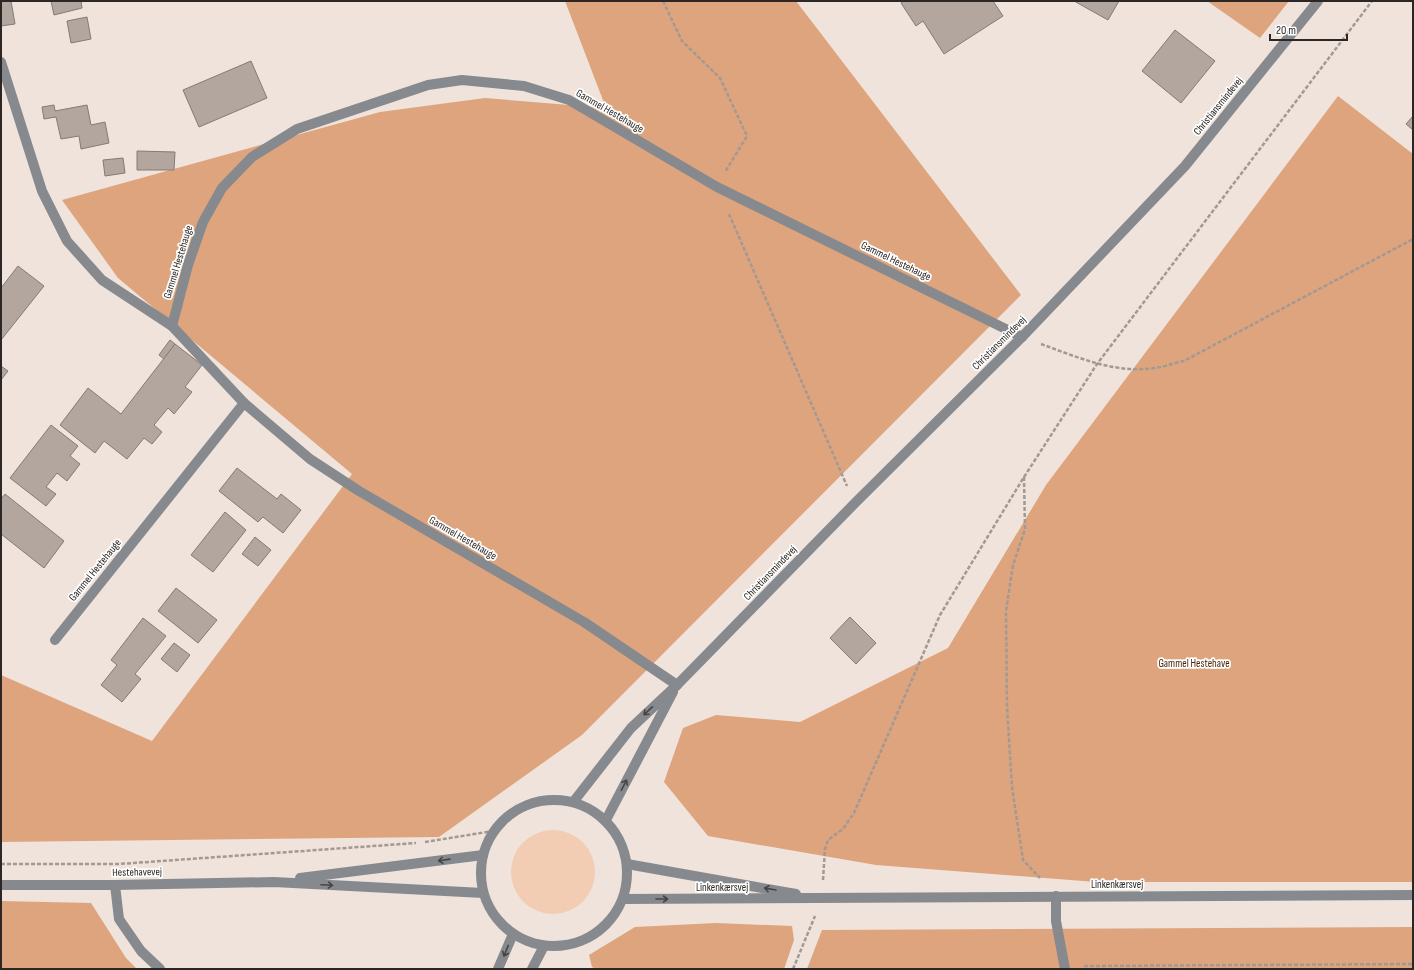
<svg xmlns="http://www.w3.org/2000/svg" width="1414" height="970" font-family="'Sofia Sans Condensed',sans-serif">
<rect width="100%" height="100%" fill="#efe3db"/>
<circle fill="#f2ccb3" cx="553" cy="872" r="42"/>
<g fill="#dea47d">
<polygon points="565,1 796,1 1021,295 582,735 439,837 1,842 1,675 152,741 352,474 118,278 62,200 380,112 485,98 606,108"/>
<polygon points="1207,1 1289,1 1260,38"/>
<polygon points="1338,96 1413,154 1413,882 1096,882 876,865 708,836 664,782 683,728 716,715 800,722 948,648 1046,485"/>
<polygon points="1,901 91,903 126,958 137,969 1,969"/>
<polygon points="716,923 792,926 794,940 784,969 596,969 592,967 589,955 635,927"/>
<polygon points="1413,927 1413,969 807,969 822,930"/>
</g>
<g fill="#b2a69f" stroke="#857a74">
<polygon points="1,1 11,1 15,24 1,26"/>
<polygon points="51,1 81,1 82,8 54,15"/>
<polygon points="904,1 993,1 1003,16 944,54 923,21 916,26 901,3"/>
<polygon points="1074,1 1119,1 1108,20"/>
<polygon points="87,17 91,39 71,43 67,21"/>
<polygon points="1175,30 1215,61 1181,103 1142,71"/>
<polygon points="251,61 267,98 199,127 183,90"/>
<polygon points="54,105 55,111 87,105 91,125 105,122 109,143 81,149 79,136 61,139 56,117 44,119 42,107"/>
<polygon points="1413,116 1413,130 1406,124"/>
<polygon points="137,151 175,152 174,170 137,170"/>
<polygon points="123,158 125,173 105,176 103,160"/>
<polygon points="18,266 44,286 1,340 1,288"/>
<polygon points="170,340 175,344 164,359 159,355"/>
<polygon points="175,344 202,365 185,387 192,392 174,414 168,408 154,425 162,432 152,444 144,438 127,459 104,441 95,453 60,425 88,388 121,414"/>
<polygon points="1,366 8,371 1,380"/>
<polygon points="51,425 78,446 70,456 80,464 67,481 57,473 46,487 56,494 46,506 10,478"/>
<polygon points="237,468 277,499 281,494 301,510 283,533 263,517 258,522 219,491"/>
<polygon points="5,494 64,541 44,568 1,534 1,499"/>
<polygon points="225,512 246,530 213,572 191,555"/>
<polygon points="255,537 271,550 258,566 242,554"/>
<polygon points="176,588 217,620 198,643 158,611"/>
<polygon points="850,617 876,643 856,664 830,638"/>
<polygon points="143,618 166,636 135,674 141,679 122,702 101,685 117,665 111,660"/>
<polygon points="174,643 190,655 177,672 161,659"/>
</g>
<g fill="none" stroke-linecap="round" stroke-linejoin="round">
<g stroke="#a39993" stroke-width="2.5" stroke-dasharray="4 2" stroke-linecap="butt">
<polyline points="663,1 682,41 720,78 747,136 725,172"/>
<polyline points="729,214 847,486"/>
<path d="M 1041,344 C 1077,357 1115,374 1154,368 C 1164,367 1174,363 1184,361 L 1413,239"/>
<polyline points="1024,477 1025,529 1013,565 1006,611 1007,707 1012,787 1023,860 1040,878"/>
<polyline points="425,842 493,831"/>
<polyline points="1,864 119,864 416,843"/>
<polyline points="823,880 825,849 828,840 843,829 854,813 940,615 1024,477 1097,364 1372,1"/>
<polyline points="1084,966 1413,964"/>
<polyline points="793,969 815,916"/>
</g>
<g stroke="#868a8e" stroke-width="10">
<polyline points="1,62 42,191 67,241 102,280 172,326 244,403 310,459 359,491 584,622 677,685"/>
<polyline points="172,326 188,265 203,222 222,188 252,157 297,129 428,85 462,80 524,86 569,100 717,187 1022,337"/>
<polyline points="55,640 244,403"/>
<circle cx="554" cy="873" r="73"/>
<polyline points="574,801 631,728 677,685 855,503 1022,337 1185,166 1318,1"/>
<polyline points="606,820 673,692"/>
<polyline points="627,864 796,894"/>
<polyline points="300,878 483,855"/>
<polyline points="1,885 115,885 274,882 483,893"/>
<polyline points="115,885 119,919 141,951 160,969"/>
<polyline points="1056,896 1056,921 1065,969"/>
<polyline points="623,899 1413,895"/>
<polyline points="498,969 513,934"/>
<polyline points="532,969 544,946"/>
</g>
</g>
<defs><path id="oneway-shaft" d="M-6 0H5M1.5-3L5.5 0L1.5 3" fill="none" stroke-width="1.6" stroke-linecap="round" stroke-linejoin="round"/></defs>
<g stroke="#474544">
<use href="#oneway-shaft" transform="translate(648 711) rotate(137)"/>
<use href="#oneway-shaft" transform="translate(624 785) rotate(-63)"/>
<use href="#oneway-shaft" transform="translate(444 860) rotate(172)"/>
<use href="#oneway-shaft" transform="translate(327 885) rotate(3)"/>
<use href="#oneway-shaft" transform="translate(770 889) rotate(-170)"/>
<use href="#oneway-shaft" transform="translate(662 899)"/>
<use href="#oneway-shaft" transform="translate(506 951) rotate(112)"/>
</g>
<g text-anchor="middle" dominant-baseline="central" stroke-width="3.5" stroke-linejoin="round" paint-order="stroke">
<g font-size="11" fill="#2c2724" stroke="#fff">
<text transform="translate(1218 106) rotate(-51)">Christiansmindevej</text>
<text transform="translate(610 111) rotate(30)">Gammel Hestehauge</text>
<text transform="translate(896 261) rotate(26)">Gammel Hestehauge</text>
<text transform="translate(178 262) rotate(-73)">Gammel Hestehauge</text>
<text transform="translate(999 343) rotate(-45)">Christiansmindevej</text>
<text transform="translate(463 538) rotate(30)">Gammel Hestehauge</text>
<text transform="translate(95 570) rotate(-51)">Gammel Hestehauge</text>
<text transform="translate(770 573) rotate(-46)">Christiansmindevej</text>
<text transform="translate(137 872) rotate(-1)">Hestehavevej</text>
<text x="1117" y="884">Linkenkærsvej</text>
<text x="722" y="887">Linkenkærsvej</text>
</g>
<g font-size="11" fill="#4b2506" stroke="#fff">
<text x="1194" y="663">Gammel Hestehave</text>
</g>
</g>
<rect width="1414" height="970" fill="none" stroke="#2c2724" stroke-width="4"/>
<path d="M1270 34v6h77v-6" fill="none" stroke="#2c2724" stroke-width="2"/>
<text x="1276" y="34" font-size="12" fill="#2c2724" stroke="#ffffff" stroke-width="3" paint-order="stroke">20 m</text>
</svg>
